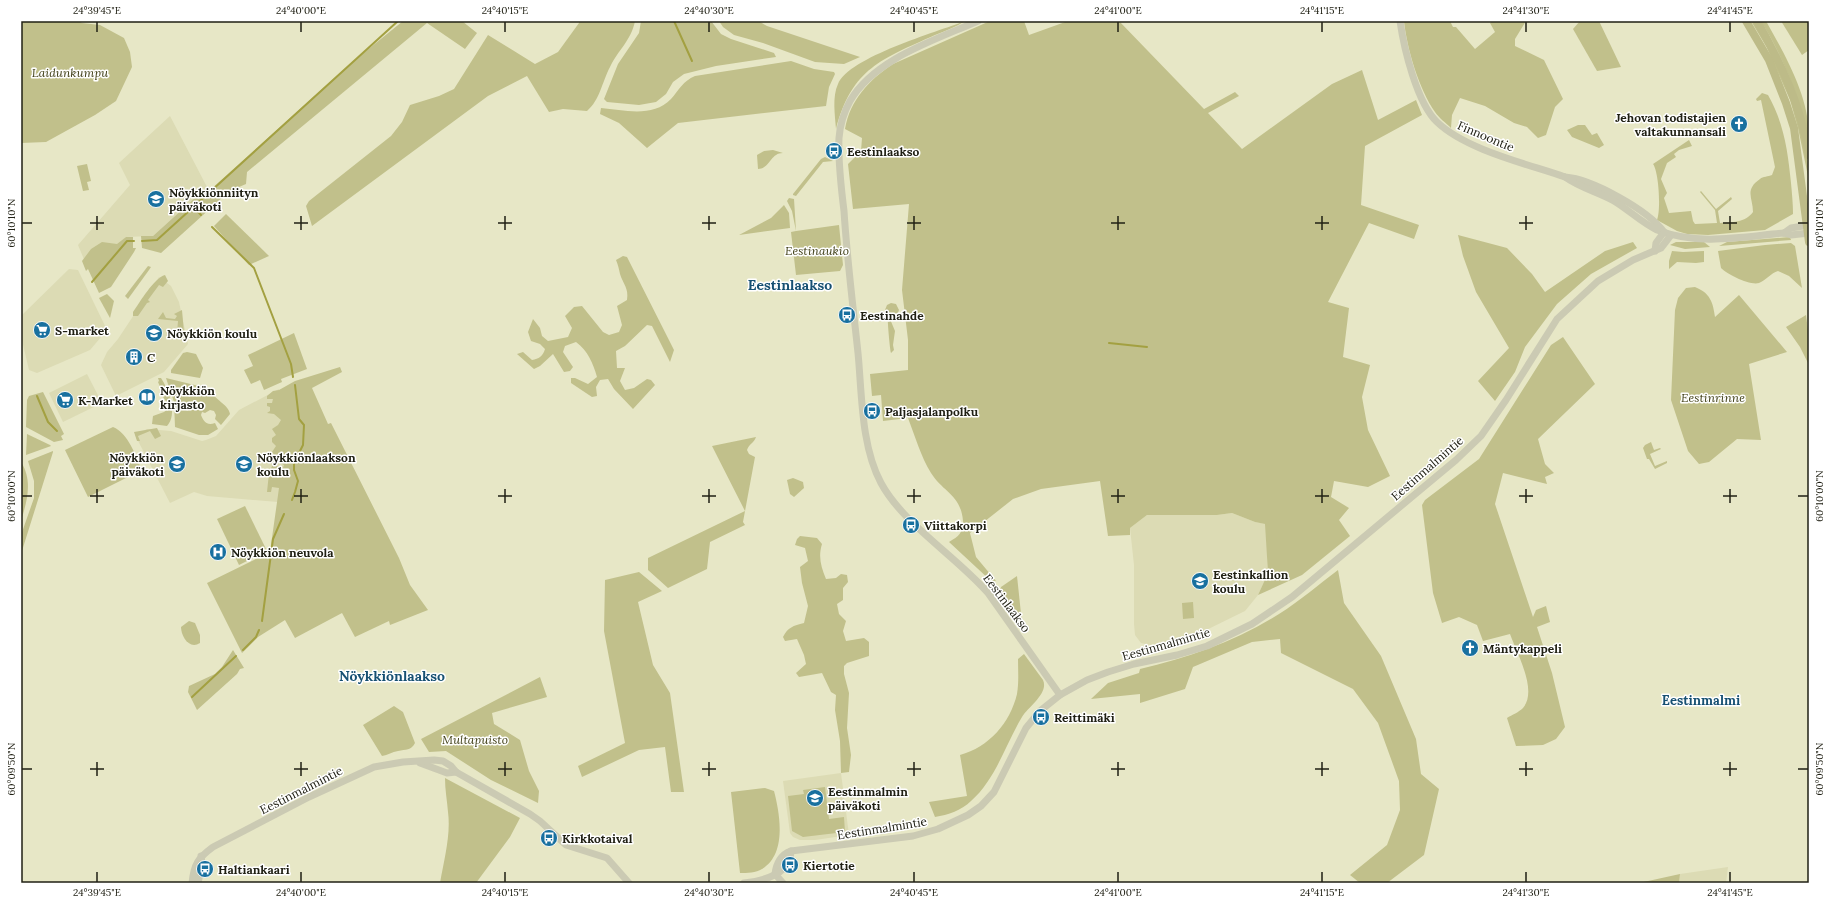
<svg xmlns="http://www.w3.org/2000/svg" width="1830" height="904" font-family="Lora,serif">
<rect width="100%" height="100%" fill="#e7e7c6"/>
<g fill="#dcdbb4">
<polygon points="170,116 207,187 153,236 126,237 88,269 78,245 130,185 119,163"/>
<polygon points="69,269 78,270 107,330 90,350 37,373 29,370 21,336 21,316"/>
<polygon points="159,277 171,286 179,302 188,344 164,372 116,396 101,365 107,352 118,339"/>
<polygon points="87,374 102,403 63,422 49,393"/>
<polygon points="279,389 289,439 278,502 207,496 194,492 170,503 135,435 147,429 171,431 202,441 206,440 216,436 239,410"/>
<polygon points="1232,513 1255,522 1266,524 1268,573 1258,595 1245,611 1190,638 1150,645 1141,643 1135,635 1134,624 1134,565 1130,528 1147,515 1217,515"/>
<polygon points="841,773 849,835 815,840 800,840 793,837 790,833 783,781"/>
<polygon points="1728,867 1726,883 1679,883 1680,874"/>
</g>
<g fill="#c1c08b">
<polygon points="21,21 78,21 82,23 100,25 124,38 130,52 132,67 116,101 95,115 46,142 21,143"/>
<polygon points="403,21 462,21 477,33 465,49 427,23 247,172 246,184 232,190 224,196 161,253 142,248 141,236 153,236 207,187 209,191 350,64"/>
<path d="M 579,21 L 635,21 C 631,41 618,50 610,67 C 602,82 600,100 587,111 L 563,109 L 549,112 L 527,76 L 488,96 L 312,226 L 306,206 L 309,201 L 391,136 L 402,122 L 410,105 L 439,96 L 454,89 L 488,35 L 535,64 L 558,52 L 579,23 Z"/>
<polygon points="641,21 711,21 721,34 731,39 774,53 776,57 716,66 684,74 673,82 666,94 656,102 639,105 607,102 604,99 618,64 639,33"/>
<polygon points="719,21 758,21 767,26 860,57 844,64 815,62 763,43 734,35 723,27"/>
<path d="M 965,21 C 956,27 945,31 935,35 C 882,59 852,68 836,129 C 835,115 832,97 838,84 C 849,57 937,32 965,21 Z"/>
<path d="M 990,21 L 1024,21 L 1029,35 L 1068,21 L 1119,21 L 1204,109 L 1235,92 L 1239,96 L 1208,113 L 1242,149 L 1332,84 L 1362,70 L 1378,120 L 1416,100 L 1422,115 L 1365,146 L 1361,205 L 1419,225 L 1414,239 L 1369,223 L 1328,302 L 1349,308 L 1343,357 L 1370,365 L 1362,397 L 1368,430 L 1390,476 L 1368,487 L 1334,481 L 1331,497 L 1349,508 L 1339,520 L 1350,536 L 1302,575 L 1258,595 L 1268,573 L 1265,524 L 1255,522 L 1232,513 L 1217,515 L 1147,515 L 1130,528 L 1130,535 L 1108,536 L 1100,481 L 1041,489 L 1013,499 L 970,533 L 976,557 L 996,581 L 991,581 L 949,542 C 959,536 963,533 963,521 C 961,495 943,492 931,473 C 921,457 915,436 908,418 L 883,421 L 881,395 L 872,396 L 870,374 L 908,370 L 908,340 L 902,290 L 909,204 L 853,209 L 848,164 L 861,151 L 862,138 L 845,129 C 850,100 869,80 893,64 Z"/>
<path d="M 1404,21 L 1450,21 L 1453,27 L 1456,27 L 1475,49 L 1495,32 L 1490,23 L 1493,21 L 1526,21 L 1515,39 L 1515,46 L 1544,60 L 1563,99 L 1555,107 L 1546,135 L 1538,138 L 1527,127 L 1514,123 L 1485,106 L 1460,98 L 1452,115 L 1451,128 C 1446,123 1439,118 1435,112 C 1419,89 1407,49 1404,21 Z"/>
<polygon points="1580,21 1599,21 1621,67 1597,71 1573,29"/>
<path d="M 1751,21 L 1753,21 C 1780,66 1809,128 1809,181 L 1798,128 L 1790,100 L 1767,48 Z"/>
<path d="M 1761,21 L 1766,21 C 1785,55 1809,96 1809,136 C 1798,95 1783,57 1761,21 Z"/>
<polygon points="1781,21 1809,21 1809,50 1802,55"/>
<path d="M 791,61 L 814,69 L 834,72 L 835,74 L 829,87 L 826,106 L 678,123 L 647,148 L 619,123 L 600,114 L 601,108 C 624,110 653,118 671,99 C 679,90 683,81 695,76 Z"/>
<path d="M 1762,93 L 1768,95 C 1784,123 1788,152 1791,183 C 1792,194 1793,204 1793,214 L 1765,230 L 1708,235 L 1687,234 L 1677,231 L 1657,220 C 1661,211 1659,172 1653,164 L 1689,140 L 1692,146 L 1679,150 L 1674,154 L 1676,157 L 1667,163 L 1661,179 L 1667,193 L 1664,198 L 1669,213 L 1691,211 L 1693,221 L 1695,224 L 1717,223 L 1715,210 L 1700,192 L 1701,191 L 1716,209 L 1731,197 L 1732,199 L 1718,211 L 1720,223 C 1732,222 1745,223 1753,212 C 1753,198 1744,190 1760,179 C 1763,176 1768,177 1772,175 L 1775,167 L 1761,100 L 1757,101 L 1756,99 Z"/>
<polygon points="1578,125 1585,125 1592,135 1597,133 1604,145 1599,148 1572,137 1567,130"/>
<path d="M 773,150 L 783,153 C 770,153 771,168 758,169 L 757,155 L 764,151 Z"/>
<polygon points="825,157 833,161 823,162 796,196 793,195 793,194 821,159"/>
<polygon points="87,164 91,181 87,182 89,190 83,191 77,166"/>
<polygon points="789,198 794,199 796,231 839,225 843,265 840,271 796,275 791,232 796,231 792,211 787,201"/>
<polygon points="784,205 789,213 790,228 739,235 771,218"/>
<polygon points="226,214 269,256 249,265 214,226"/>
<polygon points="1458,235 1507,248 1532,274 1545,292 1605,251 1633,242 1637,248 1591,274 1557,304 1525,347 1515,372 1495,401 1478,381 1509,348 1476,292 1463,256"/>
<polygon points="126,237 133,237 133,248 136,248 134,252 111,287 99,293 88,269 86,271 82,261 91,249 102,242 117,244"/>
<polygon points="1790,237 1791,240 1719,246 1727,242"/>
<polygon points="1676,242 1704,242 1710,247 1685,249 1670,245"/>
<path d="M 1791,243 L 1795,246 L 1802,288 L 1789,276 L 1778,271 C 1771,273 1766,280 1759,283 C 1750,286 1727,274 1721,268 L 1718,251 L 1765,245 Z"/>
<polygon points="1672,251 1683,252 1704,251 1704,262 1696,263 1677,262 1669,269 1669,261"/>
<path d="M 623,256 L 627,257 L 674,350 L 670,362 L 652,326 L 647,325 L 625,346 L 616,351 L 617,368 L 625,368 L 620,381 L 625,390 L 634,388 L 647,379 L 651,380 L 655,385 L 633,409 L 614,389 L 608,379 L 600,380 L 596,387 L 597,396 L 592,397 L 571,383 L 571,378 L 575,378 L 588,384 L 597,377 C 593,363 588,351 576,342 L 565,346 L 563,352 L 573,367 L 570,371 L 564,372 L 553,354 L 540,366 L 534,369 L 517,354 L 523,352 L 532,360 C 539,359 543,356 545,349 L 540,344 L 531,341 L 528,332 L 533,319 L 540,328 L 542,336 L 548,341 L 568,337 L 572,328 L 565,316 L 574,307 L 582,306 L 603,332 L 609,335 L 619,332 L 622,325 L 617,306 L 627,300 C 629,288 623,284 620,274 C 619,269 618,265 616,260 Z"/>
<polygon points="148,266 151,267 149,270 128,299 125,296"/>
<path d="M 165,275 L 168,281 L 163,287 L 159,285 L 148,300 L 150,302 L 147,303 L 138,316 L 133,316 L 133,312 C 140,302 154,278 165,275 Z"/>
<path d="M 1695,287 C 1710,293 1713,302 1715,317 L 1739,295 L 1787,352 L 1749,364 L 1761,440 L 1737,439 L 1709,462 L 1699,464 L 1688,451 L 1671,400 L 1675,310 L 1678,298 L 1686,288 Z"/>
<polygon points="107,294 114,301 110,318 99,298"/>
<path d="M 891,303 L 896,304 L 899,310 L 897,315 L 890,319 L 895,331 L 893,345 L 894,350 L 891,353 C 890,350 887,319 888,316 L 885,310 L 887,305 Z"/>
<polygon points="182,310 184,333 177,333 178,321 158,319 163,312 166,318 175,319 177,316 174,314"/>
<polygon points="1806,315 1809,338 1809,365 1800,347 1786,327"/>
<polygon points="294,333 307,369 281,379 282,382 264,390 260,380 251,384 244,370 253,366 248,355"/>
<path d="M 1563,337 L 1595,384 L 1538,439 L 1545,464 L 1554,473 L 1545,477 L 1547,484 L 1503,473 L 1495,504 L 1533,617 L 1536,610 L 1546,606 L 1550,622 L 1537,627 L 1552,673 L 1565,727 L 1556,739 L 1543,745 L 1516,746 L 1507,718 C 1512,715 1519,712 1523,708 C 1538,690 1517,654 1510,634 L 1483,641 L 1477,625 L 1459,617 L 1442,623 L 1433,593 L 1422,505 L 1425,500 L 1479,459 L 1551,345 Z"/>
<polygon points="187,352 196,354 203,368 200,378 171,373 171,370 183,353"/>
<polygon points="340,367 342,372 312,388 328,424 331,423 399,558 410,585 428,610 390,625 389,621 355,637 342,613 295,638 285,620 258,637 242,653 207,583 270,552 279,488 272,487 271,492 267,492 269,473 273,464 283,469 282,471 284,465 275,460 276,457 272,452 276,446 272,442 272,438 276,435 272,429 278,425 281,420 274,414 267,413 270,411 270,407 267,406 267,403 272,403 273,399 267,399 267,396 273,391 279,390 295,381"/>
<path d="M 158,378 L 161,378 C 169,390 178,415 167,426 L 152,424 L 153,416 L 164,412 L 168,409 L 167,405 L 168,404 L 163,397 L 164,396 L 158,382 L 159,381 Z"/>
<path d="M 166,378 L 211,389 C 214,401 228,403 230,414 L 221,425 L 215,419 L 216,415 L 214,411 L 210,410 L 205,413 L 202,412 L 201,415 C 204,422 207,426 215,423 L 218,429 L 208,435 L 199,435 L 175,427 L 174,402 Z"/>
<polygon points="43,392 64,434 61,436 63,440 54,442 26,427 27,400 29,396"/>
<path d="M 113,427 C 128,433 136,456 142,470 L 88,497 L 65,450 Z"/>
<polygon points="157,428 161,436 155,439 150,431 138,436 140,441 137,441 134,432"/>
<polygon points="27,434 50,445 51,446 26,455"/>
<path d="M 756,437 C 754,443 749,444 747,450 L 749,454 L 755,457 L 743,522 L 745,525 L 710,542 L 707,569 L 668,588 L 648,570 L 648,558 L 745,511 L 712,446 Z"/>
<polygon points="1651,442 1654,450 1660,448 1661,449 1650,454 1655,466 1667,461 1667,463 1655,469 1649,459 1647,459 1643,448 1645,445"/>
<polygon points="53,451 53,452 21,554 21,535 34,498 34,481 28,461"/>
<path d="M 21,462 C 33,481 27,501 21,521 Z"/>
<polygon points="793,478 803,482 804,488 794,497 790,494 787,480"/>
<polygon points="245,506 267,551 239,565 217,519"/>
<path d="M 800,536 L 817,538 L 822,544 C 818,557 821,567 826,579 L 836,578 L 841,574 L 847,575 L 848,582 L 843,588 L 843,600 L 837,604 L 839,614 L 846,621 L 843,631 L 846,641 L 864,638 L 869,642 L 869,656 L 847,663 L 844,666 L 844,674 L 849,693 L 847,728 L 851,755 L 849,772 L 841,773 L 840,741 L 835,710 L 836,695 L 831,692 L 822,673 L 799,677 L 796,673 L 806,664 L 804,655 L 797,639 L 785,641 L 783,637 C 788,627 793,626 804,623 L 808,606 L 802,583 L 800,567 L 808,561 L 805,548 L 795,545 L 797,539 Z"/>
<path d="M 1338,570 L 1344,603 L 1381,656 L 1416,739 L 1421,774 L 1439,789 L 1424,855 L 1387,883 L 1360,883 L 1350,875 L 1387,845 L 1400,810 L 1399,781 L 1378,723 L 1353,689 L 1281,653 L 1280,639 L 1252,642 L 1193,667 L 1185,689 L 1140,703 L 1140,694 L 1091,699 L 1108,683 L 1139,673 L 1140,669 C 1188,658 1237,641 1279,614 C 1300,601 1319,584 1338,570 Z"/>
<polygon points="639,572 662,591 638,602 653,665 670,693 684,792 671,792 665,747 639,750 582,777 578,766 625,743 604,631 605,580"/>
<polygon points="1017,576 1022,623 1000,592 1001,587"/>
<polygon points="1193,602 1194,618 1183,619 1182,603"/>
<path d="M 189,621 L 195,623 L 200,635 L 200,643 C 189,650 181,636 181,627 Z"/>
<polygon points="233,650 244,668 240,669 237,674 197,710 188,692 189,686 215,674 222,667"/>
<path d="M 1024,654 L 1043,680 C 1049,693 1029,706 1022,717 C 1005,745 996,779 971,801 C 962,810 948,815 935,817 L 929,802 L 967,796 L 960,755 C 989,747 1010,723 1017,694 C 1019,682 1018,671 1018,659 Z"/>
<polygon points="540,677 547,697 492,713 494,724 520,740 529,771 539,791 538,803 491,780 446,751 429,752 421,739"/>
<path d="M 394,706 L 403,712 L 415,743 C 411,751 406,749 398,751 C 392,752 388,755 382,756 L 363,725 Z"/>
<path d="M 445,778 L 520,818 L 510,837 L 476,883 L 440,883 C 444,860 451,835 448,812 C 447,800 445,790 445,778 Z"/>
<polygon points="825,787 829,819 844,817 845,832 803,837 792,831 788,796 804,794 803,790"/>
<path d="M 765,788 L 774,791 C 780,814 787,854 762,869 C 756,873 747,873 740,873 L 731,792 Z"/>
<polygon points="1680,874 1679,883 1639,883"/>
</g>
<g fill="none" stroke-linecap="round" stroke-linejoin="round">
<g stroke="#a3a041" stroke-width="2">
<polyline points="674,21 692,61"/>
<polyline points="193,206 201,215"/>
<polyline points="212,227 254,268 291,364 293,377"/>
<polyline points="142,241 157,240 398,21"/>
<polyline points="92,282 127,241 134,241"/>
<polyline points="1109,343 1147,347"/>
<polyline points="37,396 48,422 57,431"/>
<polyline points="292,500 295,492 298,481 294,470 294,463 303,445 304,425 299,419 295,385"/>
<polyline points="262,621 273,539 284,514"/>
<polyline points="243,650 256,637 259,630"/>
<polyline points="192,697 236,656"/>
</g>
<g stroke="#cbcab3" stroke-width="7">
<path d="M 978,21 C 935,40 874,59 850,101 C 844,112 840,125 839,138 C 838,162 841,187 844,211 C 847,259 853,306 858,353 C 862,394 861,446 881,483 C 903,524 957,557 988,593 L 1060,695"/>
<path d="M 1400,21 C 1404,49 1417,103 1437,122 C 1466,150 1528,164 1565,177 C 1592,179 1648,210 1664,232"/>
<path d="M 1565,177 C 1580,188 1598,192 1614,201 C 1629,210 1642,223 1657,230 C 1699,246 1741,237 1784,233 L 1791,235 L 1809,233"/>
<polyline points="1784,233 1791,228 1809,225"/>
<polyline points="1655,251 1656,243 1664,232"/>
<polyline points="420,763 447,773 456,772"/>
<path d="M 775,874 C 776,864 781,854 791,851 L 913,836 L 938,829 L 968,815 L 981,806 L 994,792 L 1026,728 L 1040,711 L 1060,695 L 1087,680 L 1108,672 L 1134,664 L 1177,655 L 1207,646 L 1252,624 L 1292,597 L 1456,460 L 1481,436 L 1506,400 L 1557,319 L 1598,281 L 1633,260 L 1661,248 L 1671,235"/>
<polyline points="775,874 783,883"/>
<path d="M 192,883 C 194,864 198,858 213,847 L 309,797 L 374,767 L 403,762 L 434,760 L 443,761 L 451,766 L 456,772 L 530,814 L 540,821 L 566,845 L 607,858 L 629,883"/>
<polyline points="198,883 202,864 201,856"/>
<path d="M 744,883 C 762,881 790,875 791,851"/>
</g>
<g stroke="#bdbb88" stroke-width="8">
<polyline points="1746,21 1769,60 1786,103 1794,128 1809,242"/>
<path d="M 1757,21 C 1781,63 1801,106 1809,155"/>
</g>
</g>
<path fill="none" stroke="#202014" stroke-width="1.5" d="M 97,22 L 97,32M 301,22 L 301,32M 505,22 L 505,32M 709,22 L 709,32M 914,22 L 914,32M 1118,22 L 1118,32M 1322,22 L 1322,32M 1526,22 L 1526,32M 1730,22 L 1730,32M 97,216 L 97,230M 301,216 L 301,230M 505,216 L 505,230M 709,216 L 709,230M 914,216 L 914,230M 1118,216 L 1118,230M 1322,216 L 1322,230M 1526,216 L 1526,230M 1730,216 L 1730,230M 22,223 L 32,223M 90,223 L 104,223M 294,223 L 308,223M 498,223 L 512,223M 702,223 L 716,223M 907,223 L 921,223M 1111,223 L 1125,223M 1315,223 L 1329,223M 1519,223 L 1533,223M 1723,223 L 1737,223M 1798,223 L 1808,223M 97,489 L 97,503M 301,489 L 301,503M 505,489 L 505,503M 709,489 L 709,503M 914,489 L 914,503M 1118,489 L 1118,503M 1322,489 L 1322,503M 1526,489 L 1526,503M 1730,489 L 1730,503M 22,496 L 32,496M 90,496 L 104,496M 294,496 L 308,496M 498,496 L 512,496M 702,496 L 716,496M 907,496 L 921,496M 1111,496 L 1125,496M 1315,496 L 1329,496M 1519,496 L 1533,496M 1723,496 L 1737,496M 1798,496 L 1808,496M 97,762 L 97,776M 301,762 L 301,776M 505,762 L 505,776M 709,762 L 709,776M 914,762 L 914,776M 1118,762 L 1118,776M 1322,762 L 1322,776M 1526,762 L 1526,776M 1730,762 L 1730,776M 22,769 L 32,769M 90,769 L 104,769M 294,769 L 308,769M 498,769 L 512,769M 702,769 L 716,769M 907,769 L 921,769M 1111,769 L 1125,769M 1315,769 L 1329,769M 1519,769 L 1533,769M 1723,769 L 1737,769M 1798,769 L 1808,769M 97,872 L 97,882M 301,872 L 301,882M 505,872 L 505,882M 709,872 L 709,882M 914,872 L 914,882M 1118,872 L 1118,882M 1322,872 L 1322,882M 1526,872 L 1526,882M 1730,872 L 1730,882"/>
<defs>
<g id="church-disc" transform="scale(0.9)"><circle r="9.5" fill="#18709f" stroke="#fff"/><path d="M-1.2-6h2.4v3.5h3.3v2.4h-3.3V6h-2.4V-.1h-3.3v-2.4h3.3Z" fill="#fff"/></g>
<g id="bus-disc" transform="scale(0.9)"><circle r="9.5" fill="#18709f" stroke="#fff"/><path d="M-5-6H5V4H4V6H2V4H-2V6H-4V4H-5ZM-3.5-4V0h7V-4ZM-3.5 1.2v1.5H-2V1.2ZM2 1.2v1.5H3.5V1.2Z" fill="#fff"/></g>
<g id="school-disc" transform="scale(0.9)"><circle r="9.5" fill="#18709f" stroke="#fff"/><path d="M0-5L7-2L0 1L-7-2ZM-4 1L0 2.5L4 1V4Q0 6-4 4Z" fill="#fff"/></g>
<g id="supermarket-disc" transform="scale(0.9)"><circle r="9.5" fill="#18709f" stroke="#fff"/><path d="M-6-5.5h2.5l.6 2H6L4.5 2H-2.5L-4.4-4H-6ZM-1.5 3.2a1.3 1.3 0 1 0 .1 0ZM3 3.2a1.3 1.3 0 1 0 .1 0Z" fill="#fff"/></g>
<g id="building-disc" transform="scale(0.9)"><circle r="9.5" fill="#18709f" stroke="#fff"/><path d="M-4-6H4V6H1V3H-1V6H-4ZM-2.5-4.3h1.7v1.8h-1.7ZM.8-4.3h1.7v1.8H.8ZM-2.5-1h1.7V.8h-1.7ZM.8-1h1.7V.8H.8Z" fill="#fff"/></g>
<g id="library-disc" transform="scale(0.9)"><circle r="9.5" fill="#18709f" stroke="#fff"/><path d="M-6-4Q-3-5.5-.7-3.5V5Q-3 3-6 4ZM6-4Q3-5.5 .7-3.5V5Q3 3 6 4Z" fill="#fff"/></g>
<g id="hospital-disc" transform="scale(0.9)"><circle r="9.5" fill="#18709f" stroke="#fff"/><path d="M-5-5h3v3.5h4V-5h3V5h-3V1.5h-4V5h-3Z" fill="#fff"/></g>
</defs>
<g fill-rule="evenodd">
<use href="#church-disc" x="1739" y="124"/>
<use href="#bus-disc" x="834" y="151"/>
<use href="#school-disc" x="156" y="199"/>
<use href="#bus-disc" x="847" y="315"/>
<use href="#supermarket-disc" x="42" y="330"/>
<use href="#school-disc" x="154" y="333"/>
<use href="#building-disc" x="134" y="357"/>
<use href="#library-disc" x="147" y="397"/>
<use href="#supermarket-disc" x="65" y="400"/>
<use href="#bus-disc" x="872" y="411"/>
<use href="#school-disc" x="177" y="464"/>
<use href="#school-disc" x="244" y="464"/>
<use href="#bus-disc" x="911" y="525"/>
<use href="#hospital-disc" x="218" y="552"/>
<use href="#school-disc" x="1200" y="581"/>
<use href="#church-disc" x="1470" y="648"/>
<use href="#bus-disc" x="1041" y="717"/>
<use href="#school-disc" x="815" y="798"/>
<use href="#bus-disc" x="549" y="838"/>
<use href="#bus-disc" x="790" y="865"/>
<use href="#bus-disc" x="205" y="869"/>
</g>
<g text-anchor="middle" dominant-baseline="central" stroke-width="3" stroke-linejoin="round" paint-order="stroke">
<g font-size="12" font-style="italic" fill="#424119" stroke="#fff">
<text x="70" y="72">Laidunkumpu</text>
<text x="817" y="250">Eestinaukio</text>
<text x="1713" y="397">Eestinrinne</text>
<text x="475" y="739">Multapuisto</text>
</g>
<g font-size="12" font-weight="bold" fill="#202014" stroke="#fff" text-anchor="start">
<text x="1726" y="117" text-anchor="end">Jehovan todistajien<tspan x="1726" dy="14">valtakunnansali</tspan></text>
<text x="847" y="151">Eestinlaakso</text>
<text x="169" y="192">Nöykkiönniityn<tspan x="169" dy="14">päiväkoti</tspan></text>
<text x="860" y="315">Eestinahde</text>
<text x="55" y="330">S-market</text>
<text x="167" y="333">Nöykkiön koulu</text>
<text x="147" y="357">C</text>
<text x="160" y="390">Nöykkiön<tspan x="160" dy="14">kirjasto</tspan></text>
<text x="78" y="400">K-Market</text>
<text x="885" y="411">Paljasjalanpolku</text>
<text x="164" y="457" text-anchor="end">Nöykkiön<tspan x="164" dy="14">päiväkoti</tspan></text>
<text x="257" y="457">Nöykkiönlaakson<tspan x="257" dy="14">koulu</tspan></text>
<text x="924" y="525">Viittakorpi</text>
<text x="231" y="552">Nöykkiön neuvola</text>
<text x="1213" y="574">Eestinkallion<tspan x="1213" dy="14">koulu</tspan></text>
<text x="1483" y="648">Mäntykappeli</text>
<text x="1054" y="717">Reittimäki</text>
<text x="828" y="791">Eestinmalmin<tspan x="828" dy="14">päiväkoti</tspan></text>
<text x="562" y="838">Kirkkotaival</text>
<text x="803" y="865">Kiertotie</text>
<text x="218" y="869">Haltiankaari</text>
</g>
<g font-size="12" fill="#202014" stroke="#fff">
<text transform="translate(1486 136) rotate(23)">Finnoontie</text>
<text transform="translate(1427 468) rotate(-41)">Eestinmalmintie</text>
<text transform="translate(1007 603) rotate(53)">Eestinlaakso</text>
<text transform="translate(1166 644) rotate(-16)">Eestinmalmintie</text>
<text transform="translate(301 790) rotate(-27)">Eestinmalmintie</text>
<text transform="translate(882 828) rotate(-9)">Eestinmalmintie</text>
</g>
<g font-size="13" font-weight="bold" fill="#175072" stroke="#fff">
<text x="1701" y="700">Eestinmalmi</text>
</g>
<g font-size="14" font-weight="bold" fill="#175072" stroke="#fff">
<text x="790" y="285">Eestinlaakso</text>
<text x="392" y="676">Nöykkiönlaakso</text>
</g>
</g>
<rect width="1830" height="904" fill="none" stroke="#ffffff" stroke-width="44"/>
<rect x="22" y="22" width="1786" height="860" fill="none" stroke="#202014" stroke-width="1.5"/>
<g font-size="10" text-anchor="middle" fill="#202014">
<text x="97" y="14">24°39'45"E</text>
<text x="301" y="14">24°40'00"E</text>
<text x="505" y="14">24°40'15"E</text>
<text x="709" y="14">24°40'30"E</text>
<text x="914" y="14">24°40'45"E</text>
<text x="1118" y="14">24°41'00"E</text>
<text x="1322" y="14">24°41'15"E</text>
<text x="1526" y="14">24°41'30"E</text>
<text x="1730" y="14">24°41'45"E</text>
<text transform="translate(11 223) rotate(-90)" y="4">60°10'10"N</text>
<text transform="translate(1819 223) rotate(-90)" y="4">60°10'10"N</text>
<text transform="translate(11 496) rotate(-90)" y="4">60°10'00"N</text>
<text transform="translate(1819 496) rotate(-90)" y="4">60°10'00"N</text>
<text transform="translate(11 769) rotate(-90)" y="4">60°09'50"N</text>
<text transform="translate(1819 769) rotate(-90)" y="4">60°09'50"N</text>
<text x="97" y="896">24°39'45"E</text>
<text x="301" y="896">24°40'00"E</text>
<text x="505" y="896">24°40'15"E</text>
<text x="709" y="896">24°40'30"E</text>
<text x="914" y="896">24°40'45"E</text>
<text x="1118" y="896">24°41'00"E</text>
<text x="1322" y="896">24°41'15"E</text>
<text x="1526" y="896">24°41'30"E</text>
<text x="1730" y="896">24°41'45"E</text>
</g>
</svg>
